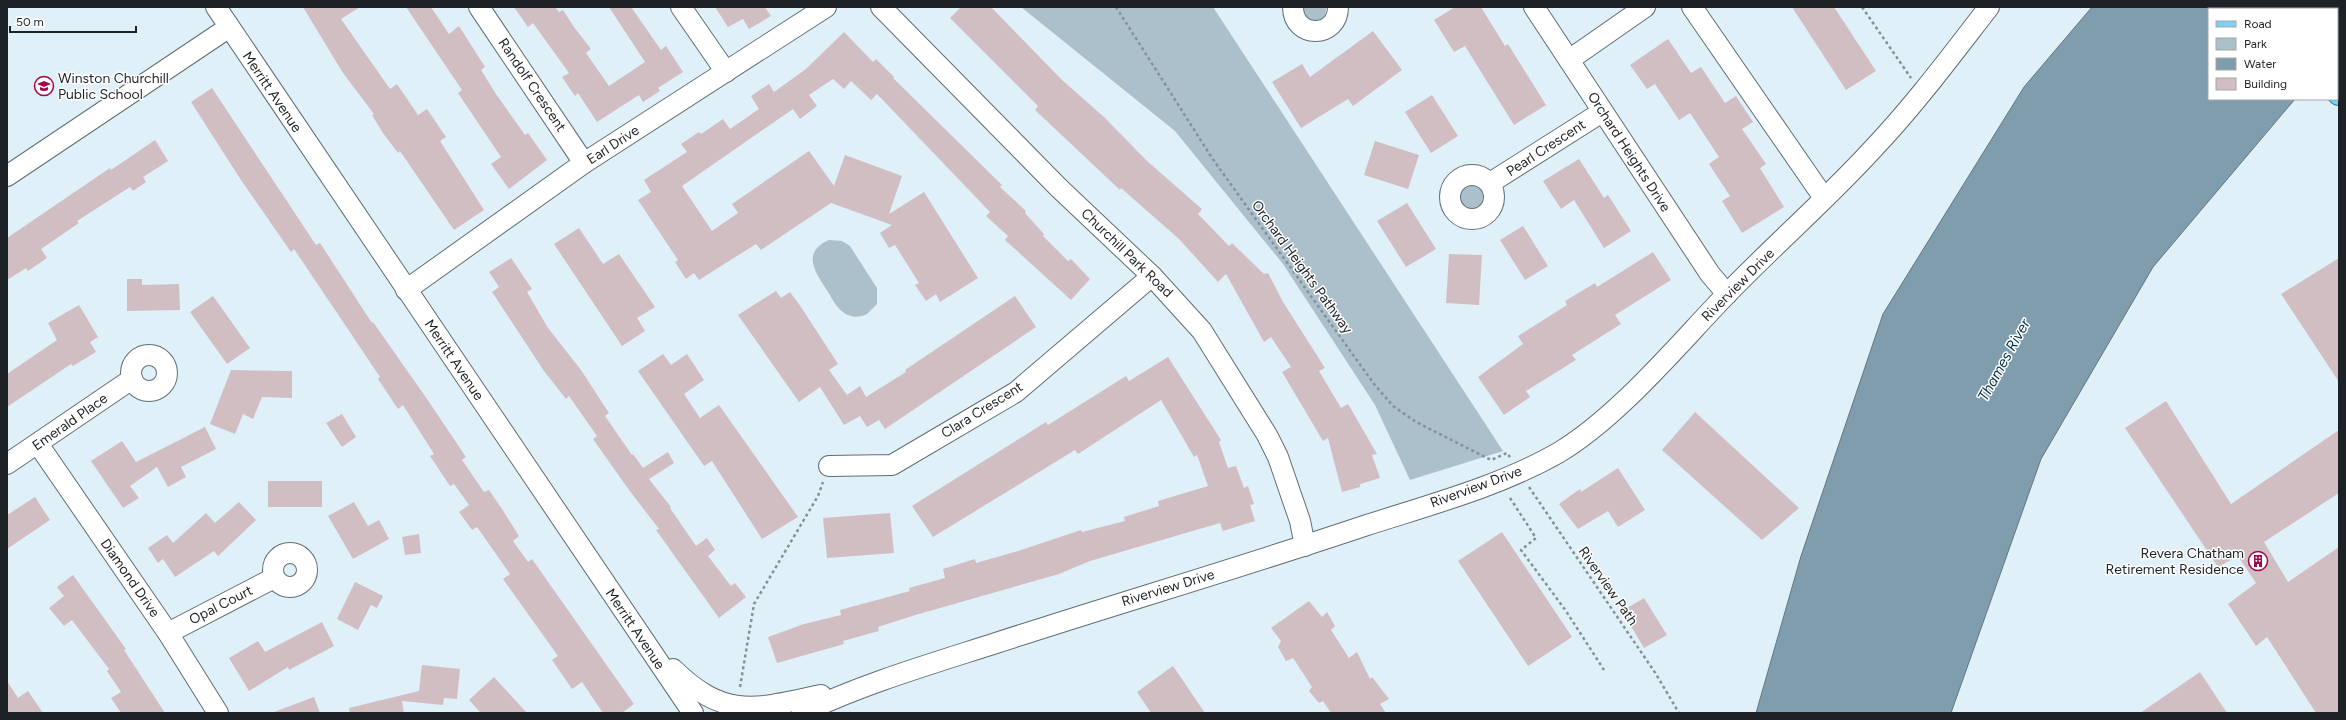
<svg xmlns="http://www.w3.org/2000/svg" width="2346" height="720" font-family="Figtree,sans-serif">
<rect width="100%" height="100%" fill="#e0f0f9"/>
<g fill="#abc0cb">
<polygon points="1021,7 1213,7 1503,451 1410,480 1375,405 1283,264 1175,131"/>
<path d="M 1304,7 L 1326,7 C 1327,19 1318,22 1308,19 L 1304,13 Z"/>
<circle cx="1471" cy="197" r="12"/>
<path d="M 829,240 L 842,241 L 850,246 L 877,288 L 877,304 L 867,314 C 861,317 854,318 848,315 C 838,311 833,300 828,292 C 816,273 800,253 829,240 Z"/>
</g>
<polygon fill="#7f9dad" stroke="#617884" points="2092,7 2339,7 2339,39 2337,42 2337,9 2209,9 2209,99 2295,99 2153,267 2041,459 1951,713 1756,713 1801,556 1883,314 2024,87"/>
<g fill="#d1bec2">
<polygon points="303,7 360,7 341,19 390,89 397,84 418,115 427,109 446,137 440,141 484,210 454,230 400,151 398,153 383,133 372,115 374,114 343,73"/>
<polygon points="406,7 431,7 449,34 459,26 485,67 481,70 496,94 525,135 528,133 547,160 509,189 491,164 501,157 458,93 462,90"/>
<polygon points="514,7 555,7 559,12 563,10 574,27 591,49 586,53 609,86 645,62 609,7 631,7 661,50 666,46 683,72 658,88 660,91 643,102 639,95 597,122 578,93 575,96 562,77 569,73 533,23 528,27"/>
<polygon points="715,7 765,7 771,16 749,29 743,19 728,27"/>
<polygon points="961,7 991,7 1062,80 1104,117 1147,161 1202,209 1198,214 1229,246 1232,243 1264,274 1268,273 1283,302 1325,368 1319,371 1341,408 1348,404 1377,454 1372,455 1380,478 1360,484 1360,487 1342,492 1328,438 1323,441 1282,372 1291,367 1271,337 1264,342 1226,274 1218,282 1179,239 1121,188 1120,190 1035,110 1038,106 950,18"/>
<polygon points="1455,7 1481,7 1505,46 1508,44 1546,105 1514,125 1465,46 1454,52 1434,20"/>
<polygon points="1792,7 1834,7 1876,71 1846,90"/>
<polygon points="1373,31 1402,70 1353,106 1348,99 1301,128 1272,82 1302,64 1310,77"/>
<polygon points="844,32 873,62 876,59 894,77 893,78 1002,185 1000,187 1026,211 1025,213 1044,234 1043,236 1068,261 1071,259 1090,279 1071,300 1005,240 1008,236 986,216 990,212 877,94 871,100 851,81 844,89 833,79 809,95 817,106 800,119 793,109 682,186 712,231 738,213 732,204 809,151 834,186 845,155 902,176 889,214 924,192 978,278 940,302 936,294 926,301 915,285 919,283 895,245 889,248 880,233 892,225 831,203 761,250 756,244 699,280 694,273 686,279 675,262 678,260 638,200 651,192 644,180 687,152 681,144 699,132 701,134 723,119 730,129 759,109 751,96 769,84 774,92 806,69"/>
<polygon points="1668,39 1691,73 1701,67 1725,103 1736,96 1753,122 1742,129 1766,164 1760,168 1784,207 1742,233 1722,201 1730,196 1709,164 1719,157 1690,113 1679,120 1655,84 1647,89 1630,65"/>
<polygon points="212,88 316,245 320,243 372,323 373,322 427,399 466,457 462,460 484,492 489,490 502,509 519,536 513,541 528,562 532,559 634,704 622,713 603,713 582,682 572,689 552,660 558,656 503,579 510,574 477,527 472,530 459,512 469,505 454,484 450,486 430,456 434,454 403,405 398,409 378,379 380,377 294,249 291,252 241,180 191,102"/>
<polygon points="1432,95 1458,136 1431,153 1405,112"/>
<polygon points="155,140 168,161 143,177 146,182 133,191 130,187 77,221 79,223 41,249 47,258 28,271 26,268 7,280 7,238 110,168 111,170"/>
<polygon points="1375,141 1419,155 1408,189 1364,175"/>
<polygon points="1579,159 1604,198 1608,195 1631,231 1604,248 1574,200 1561,209 1543,181"/>
<polygon points="1407,203 1436,249 1406,267 1377,221"/>
<polygon points="1523,226 1548,266 1525,280 1500,240"/>
<polygon points="579,228 603,264 619,254 655,307 637,318 645,331 622,346 554,244"/>
<polygon points="1653,252 1671,280 1615,315 1621,324 1572,355 1576,360 1526,391 1530,397 1504,415 1478,377 1523,344 1518,336 1567,305 1565,301 1595,283 1597,287"/>
<polygon points="1449,254 1482,255 1479,305 1446,303"/>
<polygon points="511,258 532,289 527,292 548,328 581,370 609,413 605,416 632,455 633,454 643,468 668,452 674,463 649,479 671,507 670,508 696,546 707,538 715,550 708,556 731,586 735,583 746,597 719,618 656,530 659,529 629,490 593,439 597,436 569,396 566,399 544,371 492,292 499,287 489,272"/>
<polygon points="2339,258 2339,382 2281,294"/>
<polygon points="127,279 142,279 142,285 179,284 180,310 127,311"/>
<polygon points="776,291 781,298 790,292 801,307 838,364 829,370 847,395 860,386 866,397 906,372 905,370 1015,296 1036,327 885,429 879,420 867,427 860,416 844,425 820,387 799,402 738,315"/>
<polygon points="213,296 250,348 227,364 190,312"/>
<polygon points="79,305 98,337 90,342 96,352 73,366 71,364 7,407 7,374 57,340 48,323"/>
<polygon points="663,354 671,365 687,354 704,380 684,394 700,418 719,405 798,517 762,539 712,461 704,466 638,371"/>
<polygon points="1168,357 1221,440 1219,442 1228,468 1236,466 1244,488 1248,486 1254,504 1250,505 1255,521 1223,531 1220,523 1090,561 1059,574 912,616 878,627 879,631 843,641 844,644 777,663 768,637 804,624 841,615 840,610 910,591 909,588 945,578 943,569 975,559 976,563 1018,551 1081,530 1082,532 1125,521 1124,517 1159,506 1158,501 1208,486 1197,455 1194,457 1161,400 1078,454 1075,450 933,537 912,506 1046,422 1048,425 1126,376 1129,381"/>
<polygon points="231,370 292,371 292,398 262,397 253,419 243,414 235,434 210,424"/>
<polygon points="2166,401 2231,504 2339,430 2339,493 2264,542 2288,582 2339,547 2339,713 2316,713 2267,637 2256,646 2228,604 2256,583 2238,556 2218,567 2125,428"/>
<polygon points="1695,412 1799,508 1762,540 1662,450"/>
<polygon points="342,414 356,437 342,447 326,423"/>
<polygon points="205,427 216,449 181,467 186,477 168,487 157,467 130,486 139,498 123,508 91,461 122,441 136,462"/>
<polygon points="1618,468 1645,510 1618,527 1608,511 1578,529 1559,504 1580,489 1581,492"/>
<rect x="268" y="481" width="54" height="26"/>
<polygon points="35,497 50,520 7,549 7,515"/>
<polygon points="239,502 256,520 218,556 214,551 175,577 163,559 158,563 148,548 167,535 173,543 206,513 215,523"/>
<polygon points="354,502 368,526 379,520 389,539 353,559 328,516"/>
<polygon points="890,513 894,553 827,558 823,518"/>
<polygon points="1502,532 1572,637 1528,666 1458,561"/>
<polygon points="419,534 421,553 405,555 402,537"/>
<polygon points="73,575 126,649 124,650 165,713 121,713 111,698 121,692 107,671 109,669 72,620 64,626 49,608 64,596 57,587"/>
<polygon points="355,582 383,596 377,608 371,605 358,630 337,619"/>
<polygon points="1644,598 1667,635 1644,648 1622,611"/>
<polygon points="1309,601 1322,617 1327,612 1335,626 1331,630 1349,658 1357,652 1370,679 1372,677 1389,699 1380,704 1386,713 1331,713 1323,701 1319,703 1309,691 1312,687 1293,658 1286,661 1278,647 1281,641 1271,628"/>
<polygon points="322,622 334,646 289,670 288,667 249,691 229,658 258,641 265,652"/>
<polygon points="422,665 460,669 457,699 444,698 443,705 402,701 404,713 350,713 349,708 419,691"/>
<polygon points="1173,666 1205,713 1151,713 1137,692"/>
<polygon points="2200,672 2227,713 2140,713"/>
<polygon points="494,677 527,713 481,713 469,700"/>
<polygon points="7,681 18,698 28,691 43,713 7,713"/>
<polygon points="314,697 320,713 275,713 274,712"/>
</g>
<g fill="none" stroke-linecap="round" stroke-linejoin="round">
<g stroke="#5f6e76" stroke-width="22">
<g id="minor">
<polyline points="216,7 693,713"/>
<polyline points="479,7 584,163"/>
<polyline points="681,7 726,72"/>
<polyline points="881,7 1059,188 1152,276 1202,331 1267,435 1278,457 1300,521 1305,546"/>
<path d="M 1293,7 C 1293,39 1338,39 1338,7"/>
<polyline points="1534,7 1710,274 1727,294"/>
<polyline points="1692,7 1824,198"/>
<polyline points="1569,60 1645,7"/>
<circle cx="1472" cy="197" r="22"/>
<polyline points="7,176 228,28"/>
<polyline points="1490,183 1602,112"/>
<polyline points="406,290 584,163 826,7"/>
<circle cx="149" cy="373" r="18"/>
<polyline points="38,444 168,633 218,713"/>
<polyline points="7,464 132,379"/>
<polyline points="829,466 892,465 1016,392 1152,276"/>
<circle cx="290" cy="570" r="17"/>
<polyline points="168,633 274,578"/>
<path d="M 673,669 C 725,720 756,709 821,695"/>
<path d="M 802,713 C 865,683 931,664 996,643 C 1119,603 1242,567 1364,526 C 1429,505 1498,487 1558,453 C 1617,418 1676,347 1724,297 C 1772,247 1824,202 1871,151 C 1914,106 1951,56 1989,7"/>
</g>
</g>
<g stroke="#2180a7" stroke-width="24">
<g id="major">
<polyline points="2256,7 2258,9"/>
<polyline points="2337,92 2339,94"/>
</g>
</g>
<g stroke="#859197" stroke-width="2.5" stroke-dasharray="3 3" stroke-linecap="butt">
<polyline points="1116,7 1212,158 1374,384 1393,406 1416,422 1491,460 1507,453 1510,457"/>
<polyline points="1862,7 1911,78"/>
<polyline points="1529,487 1656,674 1679,713"/>
<polyline points="1510,498 1536,538 1521,550 1566,611 1604,670"/>
<polyline points="740,687 754,604 818,496 823,482"/>
</g>
<use href="#minor" stroke="#fff" stroke-width="20"/>
<use href="#major" stroke="#7bd1f4" stroke-width="22"/>
</g>
<defs>
<g id="school-ring" transform="scale(1)"><circle r="9.5" fill="#fff" stroke="#a10749" stroke-width="1.5"/><path d="M0-5L7-2L0 1L-7-2ZM-4 1L0 2.5L4 1V4Q0 6-4 4Z" fill="#a10749"/></g>
<g id="building-ring" transform="scale(1)"><circle r="9.5" fill="#fff" stroke="#a10749" stroke-width="1.5"/><path d="M-4-6H4V6H1V3H-1V6H-4ZM-2.5-4.3h1.7v1.8h-1.7ZM.8-4.3h1.7v1.8H.8ZM-2.5-1h1.7V.8h-1.7ZM.8-1h1.7V.8H.8Z" fill="#a10749"/></g>
</defs>
<g fill-rule="evenodd">
<use href="#school-ring" x="44" y="86"/>
<use href="#building-ring" x="2258" y="561"/>
</g>
<g text-anchor="middle" dominant-baseline="central" stroke-width="3" stroke-linejoin="round" paint-order="stroke">
<g font-size="14" fill="#1c2226" stroke="#fff" text-anchor="start">
<text x="58" y="78">Winston Churchill<tspan x="58" dy="16">Public School</tspan></text>
<text x="2244" y="553" text-anchor="end">Revera Chatham<tspan x="2244" dy="16">Retirement Residence</tspan></text>
</g>
<g font-size="14" fill="#1c2226" stroke="#fff">
<text transform="translate(532 85) rotate(56)">Randolf Crescent</text>
<text transform="translate(272 92) rotate(56)">Merritt Avenue</text>
<text transform="translate(613 145) rotate(-33)">Earl Drive</text>
<text transform="translate(1546 148) rotate(-33)">Pearl Crescent</text>
<text transform="translate(1629 152) rotate(57)">Orchard Heights Drive</text>
<text transform="translate(1127 253) rotate(44)">Churchill Park Road</text>
<text transform="translate(1302 267) rotate(54)">Orchard Heights Pathway</text>
<text transform="translate(1738 285) rotate(-45)">Riverview Drive</text>
<text transform="translate(454 360) rotate(56)">Merritt Avenue</text>
<text transform="translate(982 410) rotate(-32)">Clara Crescent</text>
<text transform="translate(70 422) rotate(-35)">Emerald Place</text>
<text transform="translate(1476 487) rotate(-20)">Riverview Drive</text>
<text transform="translate(130 578) rotate(55)">Diamond Drive</text>
<text transform="translate(1608 586) rotate(55)">Riverview Path</text>
<text transform="translate(1168 588) rotate(-17)">Riverview Drive</text>
<text transform="translate(221 605) rotate(-27)">Opal Court</text>
<text transform="translate(635 629) rotate(56)">Merritt Avenue</text>
</g>
<g font-size="15" font-style="italic" fill="#063346" stroke="#fff">
<text transform="translate(2004 360) rotate(-61)">Thames River</text>
</g>
</g>
<rect width="2346" height="720" fill="none" stroke="#1c2226" stroke-width="16"/>
<rect x="2208" y="8" width="130" height="92" fill="#ffffff" stroke="#a4a7a8"/>
<rect x="2216" y="21" width="20" height="6" fill="#7bd1f4" stroke="#a4a7a8"/>
<text x="2244" y="28" font-size="12" fill="#1c2226">Road</text>
<rect x="2216" y="38" width="20" height="12" fill="#abc0cb" stroke="#a4a7a8"/>
<text x="2244" y="48" font-size="12" fill="#1c2226">Park</text>
<rect x="2216" y="58" width="20" height="12" fill="#7f9dad" stroke="#a4a7a8"/>
<text x="2244" y="68" font-size="12" fill="#1c2226">Water</text>
<rect x="2216" y="78" width="20" height="12" fill="#d1bec2" stroke="#a4a7a8"/>
<text x="2244" y="88" font-size="12" fill="#1c2226">Building</text>
<path d="M10 26v6h126v-6" fill="none" stroke="#1c2226" stroke-width="2"/>
<text x="16" y="26" font-size="12" fill="#1c2226" stroke="#ffffff" stroke-width="3" paint-order="stroke">50 m</text>
</svg>
